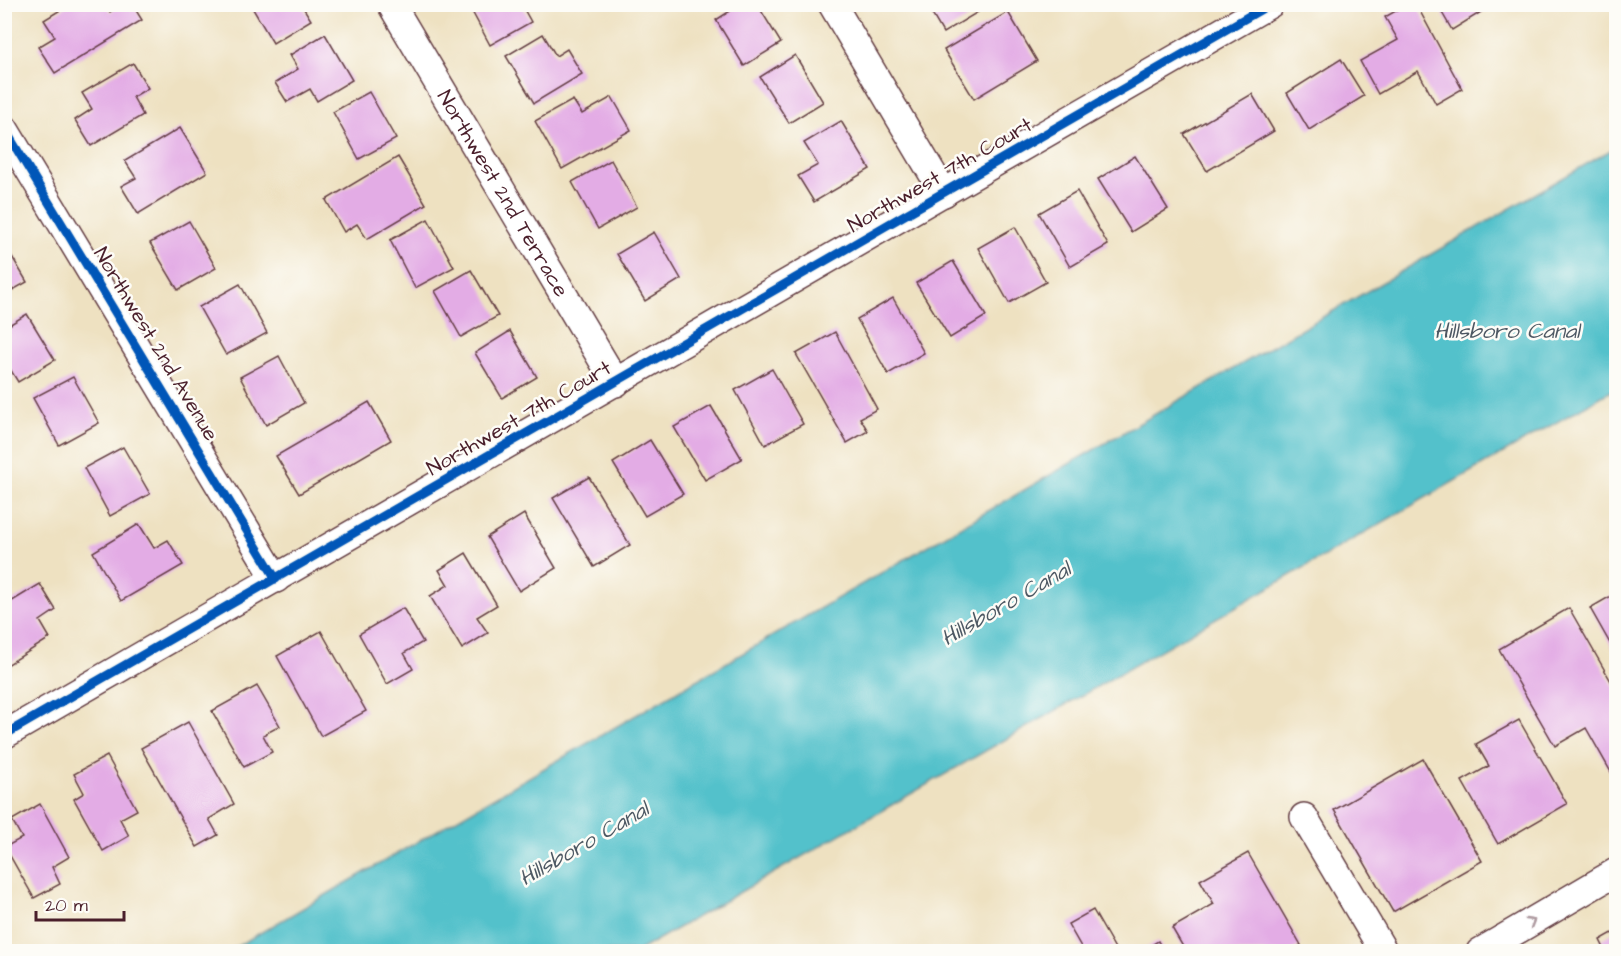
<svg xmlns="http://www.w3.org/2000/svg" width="1621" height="956" font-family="'Architects Daughter',sans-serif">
<rect width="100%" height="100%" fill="#fdfcf7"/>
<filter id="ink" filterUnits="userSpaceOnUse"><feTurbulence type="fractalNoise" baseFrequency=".0167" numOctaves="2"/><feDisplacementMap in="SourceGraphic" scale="12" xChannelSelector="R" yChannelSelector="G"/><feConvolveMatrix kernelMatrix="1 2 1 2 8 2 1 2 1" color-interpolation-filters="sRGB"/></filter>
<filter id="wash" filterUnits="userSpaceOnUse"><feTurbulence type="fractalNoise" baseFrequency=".008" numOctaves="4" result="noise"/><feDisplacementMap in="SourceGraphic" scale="24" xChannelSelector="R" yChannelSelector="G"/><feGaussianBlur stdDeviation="1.35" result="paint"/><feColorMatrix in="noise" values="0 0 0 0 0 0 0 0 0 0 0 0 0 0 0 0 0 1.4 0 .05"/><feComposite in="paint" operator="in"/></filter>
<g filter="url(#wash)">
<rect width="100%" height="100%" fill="#eee1c1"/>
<polygon fill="#53c1cb" stroke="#4e707b" stroke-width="1.5" points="1616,147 1616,388 638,951 229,951"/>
<g id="blocks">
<g fill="#e3ace5">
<polygon points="70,4 106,4 110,12 122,4 132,4 142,20 55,73 38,47 55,37 44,20"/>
<polygon points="250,4 301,4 311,20 273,43"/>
<polygon points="468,4 521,4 531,22 490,45"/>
<polygon points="741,4 757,4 781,43 744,66 716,20"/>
<polygon points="926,4 981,4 983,9 943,33"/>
<polygon points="1408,4 1416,4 1462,89 1436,104 1418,71 1378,94 1360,61 1398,40 1385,17"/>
<polygon points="1437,4 1494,4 1452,30"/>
<polygon points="1008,12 1037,61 974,99 944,50"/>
<polygon points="325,34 352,80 317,101 310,89 287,102 275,83 298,69 290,55"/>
<polygon points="543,34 556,56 567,49 582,74 534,103 506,56"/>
<polygon points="795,55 823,102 789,123 760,77"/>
<polygon points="1341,59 1364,96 1309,130 1287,93"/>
<polygon points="133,63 148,88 133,97 143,115 91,146 75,120 92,109 82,93"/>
<polygon points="369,92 396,139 359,159 333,112"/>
<polygon points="1252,94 1274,131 1207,171 1184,134"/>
<polygon points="612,97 631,130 562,169 535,121 573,100 582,114"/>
<polygon points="841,121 870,169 814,202 798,176 818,165 804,143"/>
<polygon points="180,128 207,172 138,214 121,186 136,178 125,161"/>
<polygon points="1135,156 1168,209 1131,232 1098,179"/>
<polygon points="398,157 426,204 367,239 357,224 344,232 326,200"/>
<polygon points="611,160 637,207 598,229 572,182"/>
<polygon points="1077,191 1108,245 1070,267 1039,213"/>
<polygon points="428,219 454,267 415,288 390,240"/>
<polygon points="189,221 216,268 178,290 150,243"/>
<polygon points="1015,227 1046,282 1009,303 978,248"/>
<polygon points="654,232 681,279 645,301 617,254"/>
<polygon points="4,243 27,282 4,295"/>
<polygon points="953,261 986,316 950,338 916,283"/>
<polygon points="471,270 498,316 461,337 435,291"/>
<polygon points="240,284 267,333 226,355 199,307"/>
<polygon points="893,298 924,353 888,374 857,319"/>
<polygon points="27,314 55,360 18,382 4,359 4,328"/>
<polygon points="510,331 537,377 502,398 475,353"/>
<polygon points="835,332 877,409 860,418 868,431 847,443 796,354"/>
<polygon points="279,356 304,403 266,425 240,377"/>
<polygon points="772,369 803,424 765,445 735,390"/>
<polygon points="73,377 99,423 59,445 33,398"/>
<polygon points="369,402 391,440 299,494 276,456"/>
<polygon points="711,406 742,459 705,480 674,427"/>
<polygon points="650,440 683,494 645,516 613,463"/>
<polygon points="123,447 150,494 110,516 84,468"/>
<polygon points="589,477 630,545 594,567 553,498"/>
<polygon points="524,514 556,568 519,591 487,537"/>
<polygon points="139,524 154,548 168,540 183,565 121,601 93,552"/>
<polygon points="466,553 497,605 477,617 488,633 462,649 430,596 448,585 439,570"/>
<polygon points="40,584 56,610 40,621 50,638 4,667 4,606"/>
<polygon points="1616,593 1616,654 1590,608"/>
<polygon points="403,608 423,642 404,653 413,669 387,684 359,634"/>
<polygon points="1569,608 1616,690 1616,781 1586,728 1555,746 1499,649"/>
<polygon points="321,631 366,711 321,736 277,656"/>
<polygon points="257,686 280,726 263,735 272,752 244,767 212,711"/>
<polygon points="1519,720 1567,804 1498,844 1462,781 1489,766 1476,744"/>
<polygon points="188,722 234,804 209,819 218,835 197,847 141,748"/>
<polygon points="107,756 137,810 120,819 129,836 103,851 74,799 84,793 74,774"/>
<polygon points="1423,759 1482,861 1393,912 1334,810"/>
<polygon points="40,804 69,857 52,867 60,884 34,898 5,847 22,838 12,820"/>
<polygon points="1248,853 1301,945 1290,952 1186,952 1172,928 1214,904 1200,880"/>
<polygon points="1093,910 1117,952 1084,952 1068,924"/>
<polygon points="1616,931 1616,952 1606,952 1600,940"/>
<polygon points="1158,941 1164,952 1140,952"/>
</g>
</g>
</g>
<g filter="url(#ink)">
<use href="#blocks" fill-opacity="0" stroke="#633c42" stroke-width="1.5"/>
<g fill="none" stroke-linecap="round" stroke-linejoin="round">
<g stroke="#633c42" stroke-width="30">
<g id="minor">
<path id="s1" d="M 391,4 L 616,383"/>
<polyline points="832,4 944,193"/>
<polyline points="4,128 276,579"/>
<polyline points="4,735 1270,4"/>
<polyline points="1304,817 1384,952"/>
<polyline points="1480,952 1616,872"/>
</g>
</g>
<use href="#minor" stroke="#fff" stroke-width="27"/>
<g stroke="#fdfcf7" stroke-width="13">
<g id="cycleway">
<polyline points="4,128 276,579"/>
<polyline points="4,735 1270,4"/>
</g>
</g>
<use href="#cycleway" stroke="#0057b8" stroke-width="9"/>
</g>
<defs><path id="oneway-chevron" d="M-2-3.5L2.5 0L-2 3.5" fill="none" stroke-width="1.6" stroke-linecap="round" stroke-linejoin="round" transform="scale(1.5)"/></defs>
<use stroke="#ae9aa0" href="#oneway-chevron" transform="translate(1531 922) rotate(-30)"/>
</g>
<g text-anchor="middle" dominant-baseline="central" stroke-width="5" stroke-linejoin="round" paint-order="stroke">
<g font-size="21" fill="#4a1f2b" stroke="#fdfcf7">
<text transform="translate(940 175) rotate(-30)">Northwest 7th Court</text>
<text stroke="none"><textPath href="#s1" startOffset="220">Northwest 2nd Terrace</textPath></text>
<text transform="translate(156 344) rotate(59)">Northwest 2nd Avenue</text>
<text transform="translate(519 418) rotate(-30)">Northwest 7th Court</text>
</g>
<g font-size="22" font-style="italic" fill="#4d5863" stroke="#fdfcf7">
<text x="1507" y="331">Hillsboro Canal</text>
<text transform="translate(1006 604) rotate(-30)">Hillsboro Canal</text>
<text transform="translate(584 844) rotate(-30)">Hillsboro Canal</text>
</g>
</g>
<rect width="1621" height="956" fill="none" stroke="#fdfcf7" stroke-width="24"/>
<path d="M36 911v9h88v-9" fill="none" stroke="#4a1f2b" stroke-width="3"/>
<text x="45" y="911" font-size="18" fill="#4a1f2b" stroke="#fdfcf7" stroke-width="4.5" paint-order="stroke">20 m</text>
</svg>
